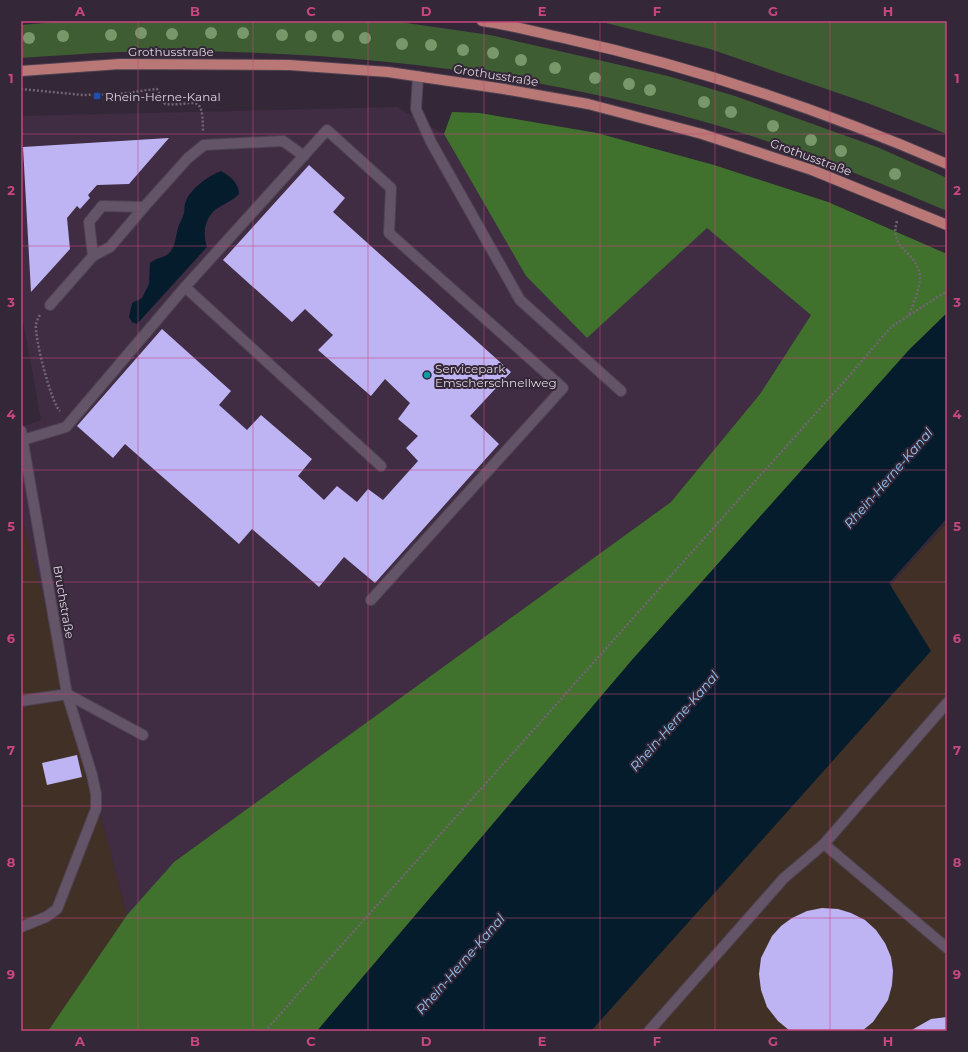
<svg xmlns="http://www.w3.org/2000/svg" width="968" height="1052" font-family="Montserrat,sans-serif">
<rect width="100%" height="100%" fill="#342738"/>
<polygon fill="#402d44" points="397,107 444,134 526,276 587,338 707,227 811,315 760,394 671,502 174,862 127,915 21,514 21,427 41,420 21,309 21,116"/>
<g fill="#413026">
<polygon points="21,514 127,915 48,1031 21,1031"/>
<polygon points="945,525 947,526 947,1031 483,1031"/>
</g>
<g fill="#3e5d33">
<path d="M 66,21 L 393,21 L 490,35 L 668,76 L 735,96 L 877,147 L 947,178 L 947,211 C 869,178 787,145 705,122 C 515,68 318,47 121,52 C 88,53 54,56 21,58 L 21,25 Z"/>
<polygon points="598,21 947,21 947,134 870,104 710,49"/>
</g>
<polygon fill="#40712d" points="452,112 480,113 597,133 714,165 828,202 947,254 947,313 909,350 632,660 317,1031 48,1031 127,915 174,862 671,502 760,394 811,315 707,228 587,338 526,276 444,134"/>
<g fill="#051c2d">
<path d="M 221,171 C 230,176 239,183 239,194 C 232,201 225,203 218,208 C 205,216 202,233 207,247 L 137,324 L 132,322 L 129,317 L 132,303 L 142,298 L 149,284 L 150,263 C 158,256 167,259 172,249 C 176,243 176,234 178,228 C 179,223 182,220 183,216 C 185,212 184,208 185,204 C 188,190 208,176 221,171 Z"/>
<polygon points="947,313 947,518 889,583 931,651 591,1031 317,1031 632,660 909,350"/>
</g>
<g fill="#beb4f4">
<polygon points="169,138 129,184 97,185 88,195 90,198 80,209 77,206 67,218 70,249 31,292 23,147"/>
<polygon points="309,165 345,198 333,212 511,372 470,416 499,444 375,583 344,557 319,587 252,529 239,544 125,444 113,458 77,426 162,329 231,391 219,405 247,430 261,415 312,459 298,476 324,500 337,486 357,502 368,489 383,500 418,461 406,448 418,436 398,419 410,403 385,379 371,396 318,350 333,335 305,309 292,322 223,260"/>
<polygon points="77,755 82,777 47,785 42,763"/>
<polygon points="822,908 838,909 851,913 865,920 876,930 885,943 891,957 893,971 892,985 888,1000 873,1022 862,1031 790,1031 778,1021 767,1007 761,990 759,974 761,958 772,936 781,926 792,918 807,911"/>
<polygon points="947,1017 947,1031 910,1031 931,1019"/>
</g>
<g fill="none" stroke-linecap="round" stroke-linejoin="round">
<g stroke="#4e4251" stroke-width="12">
<g id="minor">
<polyline points="418,76 416,109 431,142 520,300 621,391"/>
<polyline points="144,207 188,158 204,145 283,141 304,156"/>
<polyline points="185,287 381,466"/>
<polyline points="50,305 93,256 89,222 102,206 144,207 110,247 93,256"/>
<polyline points="21,431 67,694 92,775 96,794 96,809 57,909 46,917 21,927"/>
<polyline points="23,440 66,427 185,287 327,130 391,188 389,233 563,388 371,600"/>
<polyline points="21,701 67,694 143,735"/>
<polyline points="824,844 947,948"/>
<polyline points="649,1031 784,878 824,844 947,703"/>
</g>
</g>
<g stroke="#4e4251" stroke-width="12">
<g id="major">
<path d="M 482,21 C 511,25 540,33 568,39 C 699,68 824,111 947,164"/>
<polyline points="21,71 120,64 289,65 388,72 504,89 588,104 702,134 812,170 947,225"/>
</g>
</g>
<g stroke="#716574" stroke-width="2.5" stroke-dasharray="2 2" stroke-linecap="butt">
<path d="M 21,89 L 83,95 L 118,94 L 157,89 L 165,104 C 194,107 203,90 203,131"/>
<path d="M 897,221 C 889,248 912,249 919,271 C 923,283 913,303 909,315"/>
<path d="M 40,315 C 38,318 37,321 36,324 C 34,336 51,403 60,411"/>
<polyline points="265,1031 849,376 891,327 947,291"/>
</g>
<use href="#minor" stroke="#635467" stroke-width="10"/>
<use href="#major" stroke="#b97876" stroke-width="10"/>
</g>
<g fill="#78986b">
<circle cx="141" cy="33" r="6"/>
<circle cx="211" cy="33" r="6"/>
<circle cx="243" cy="33" r="6"/>
<circle cx="172" cy="34" r="6"/>
<circle cx="111" cy="35" r="6"/>
<circle cx="282" cy="35" r="6"/>
<circle cx="63" cy="36" r="6"/>
<circle cx="311" cy="36" r="6"/>
<circle cx="338" cy="36" r="6"/>
<circle cx="29" cy="38" r="6"/>
<circle cx="365" cy="38" r="6"/>
<circle cx="402" cy="44" r="6"/>
<circle cx="431" cy="45" r="6"/>
<circle cx="463" cy="50" r="6"/>
<circle cx="493" cy="53" r="6"/>
<circle cx="521" cy="60" r="6"/>
<circle cx="555" cy="68" r="6"/>
<circle cx="595" cy="78" r="6"/>
<circle cx="629" cy="84" r="6"/>
<circle cx="650" cy="90" r="6"/>
<circle cx="704" cy="102" r="6"/>
<circle cx="731" cy="112" r="6"/>
<circle cx="773" cy="126" r="6"/>
<circle cx="811" cy="140" r="6"/>
<circle cx="841" cy="151" r="6"/>
<circle cx="895" cy="174" r="6"/>
</g>
<path fill="none" stroke="#c9477c" stroke-width="1" stroke-opacity="0.55" d="M 138,21 L 138,1031M 253,21 L 253,1031M 368,21 L 368,1031M 484,21 L 484,1031M 600,21 L 600,1031M 715,21 L 715,1031M 830,21 L 830,1031M 21,134 L 947,134M 21,246 L 947,246M 21,358 L 947,358M 21,470 L 947,470M 21,582 L 947,582M 21,694 L 947,694M 21,806 L 947,806M 21,918 L 947,918"/>
<rect fill="#1a4fb4" stroke="#342738" stroke-width="1.5" x="93" y="92" width="8" height="8" rx="2"/>
<circle fill="#0f9aa8" stroke="#342738" stroke-width="1.5" cx="427" cy="375" r="4"/>
<g text-anchor="middle" dominant-baseline="central" stroke-width="4" stroke-linejoin="round" paint-order="stroke">
<g font-size="12" fill="#ddd4df" stroke="#342738">
<text x="171" y="51">Grothusstraße</text>
<text transform="translate(496 75) rotate(9)">Grothusstraße</text>
<text transform="translate(811 157) rotate(20)">Grothusstraße</text>
<text transform="translate(64 602) rotate(80)">Bruchstraße</text>
</g>
<g font-size="12" fill="#ddd4df" stroke="#342738" text-anchor="start">
<text x="105" y="96">Rhein-Herne-Kanal</text>
<text x="435" y="368">Servicepark<tspan x="435" dy="14">Emscherschnellweg</tspan></text>
</g>
<g font-size="13" font-style="italic" fill="#90c6f3" stroke="#342738">
<text transform="translate(888 478) rotate(-49)">Rhein-Herne-Kanal</text>
<text transform="translate(674 721) rotate(-49)">Rhein-Herne-Kanal</text>
<text transform="translate(460 964) rotate(-49)">Rhein-Herne-Kanal</text>
</g>
</g>
<rect width="968" height="1052" fill="none" stroke="#342738" stroke-width="44"/>
<rect x="22" y="22" width="924" height="1008" fill="none" stroke="#c9477c" stroke-width="1.5"/>
<g font-size="13" text-anchor="middle" font-weight="bold" fill="#c9477c">
<text x="80" y="16">A</text>
<text x="195" y="16">B</text>
<text x="311" y="16">C</text>
<text x="426" y="16">D</text>
<text x="542" y="16">E</text>
<text x="657" y="16">F</text>
<text x="773" y="16">G</text>
<text x="888" y="16">H</text>
<text x="11" y="83">1</text>
<text x="957" y="83">1</text>
<text x="11" y="195">2</text>
<text x="957" y="195">2</text>
<text x="11" y="307">3</text>
<text x="957" y="307">3</text>
<text x="11" y="419">4</text>
<text x="957" y="419">4</text>
<text x="11" y="531">5</text>
<text x="957" y="531">5</text>
<text x="11" y="643">6</text>
<text x="957" y="643">6</text>
<text x="11" y="755">7</text>
<text x="957" y="755">7</text>
<text x="11" y="867">8</text>
<text x="957" y="867">8</text>
<text x="11" y="979">9</text>
<text x="957" y="979">9</text>
<text x="80" y="1046">A</text>
<text x="195" y="1046">B</text>
<text x="311" y="1046">C</text>
<text x="426" y="1046">D</text>
<text x="542" y="1046">E</text>
<text x="657" y="1046">F</text>
<text x="773" y="1046">G</text>
<text x="888" y="1046">H</text>
</g>
</svg>
